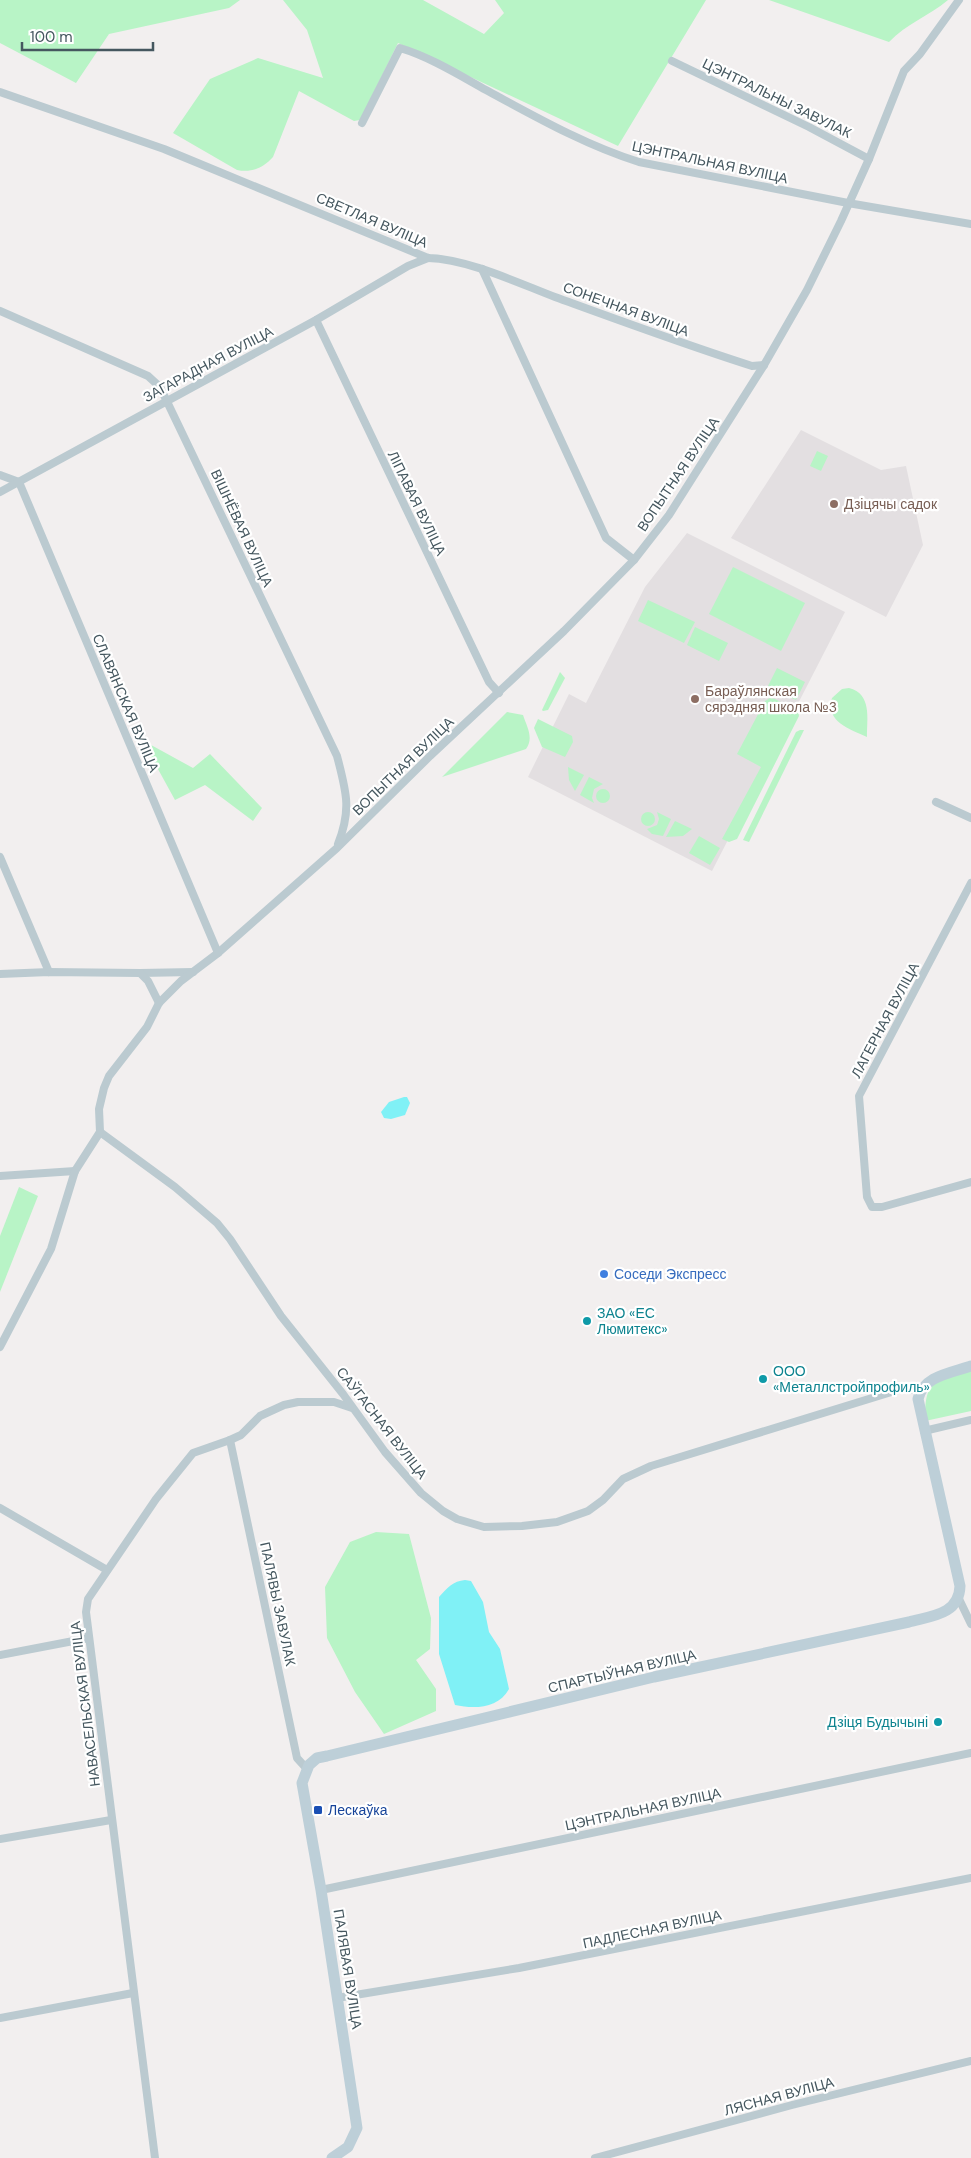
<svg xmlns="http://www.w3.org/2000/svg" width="971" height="2158" font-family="'DM Sans',sans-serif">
<rect width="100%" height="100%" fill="#f2efef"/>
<g fill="#e3dfe1">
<polygon points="801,430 881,470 906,466 923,545 886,617 731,538"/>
<polygon points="687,533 845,612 712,871 528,777 569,694 586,703 645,587"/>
</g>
<g fill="#b8f4c6">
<polygon points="0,0 240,0 229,8 109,34 76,83 0,43"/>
<path d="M 283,0 L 423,0 L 484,34 L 504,13 L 495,0 L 706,0 L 618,146 L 398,43 L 360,120 L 354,121 L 299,91 L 273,157 C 263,168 252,173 237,170 L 173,133 L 210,79 L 258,58 L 323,78 L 307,30 Z"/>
<path d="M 769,0 L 948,0 C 929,16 906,24 889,42 Z"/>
<polygon points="817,451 828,456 821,471 810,466"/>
<polygon points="733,567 805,603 781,651 709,614"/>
<polygon points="648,600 695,622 684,643 638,621"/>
<polygon points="695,627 728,643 719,661 687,645"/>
<polygon points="777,668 805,682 796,700 768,686"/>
<polygon points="560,672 565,678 548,710 543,711 542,710"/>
<path d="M 849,688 C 872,694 867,718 867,737 C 850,729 825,722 832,698 L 842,689 Z"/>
<polygon points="770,698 775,699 798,711 799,716 737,839 729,842 722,839 761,767 737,754 765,701"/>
<path d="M 507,712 L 523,715 C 527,727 534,738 526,749 L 442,777 Z"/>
<polygon points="538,719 572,736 573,742 565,757 542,747 534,728"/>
<polygon points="800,730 804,730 749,842 743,840 796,732"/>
<polygon points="142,740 193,768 210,754 262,808 253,821 205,785 175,800"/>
<polygon points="568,767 584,775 575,791 569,780"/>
<polygon points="589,777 603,784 594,789 592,798 594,803 580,795"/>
<circle cx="603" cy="796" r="7"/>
<circle cx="648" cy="819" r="7"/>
<polygon points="657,812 671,819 663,836 652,834 647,829 657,825 659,819"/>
<polygon points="675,821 692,829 683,836 666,837"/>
<polygon points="699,836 720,848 710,865 689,853"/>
<polygon points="19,1187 38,1196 0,1292 0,1236"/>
<path d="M 971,1371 L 971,1411 L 925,1421 C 925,1379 933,1382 971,1371 Z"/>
<polygon points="376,1532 409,1534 431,1618 430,1649 416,1660 436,1689 436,1711 384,1734 355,1692 327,1638 325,1587 350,1542"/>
</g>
<g fill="#80f1f6">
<polygon points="404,1097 407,1097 410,1103 405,1115 391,1119 384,1118 381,1112 389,1102"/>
<path d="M 465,1580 L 471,1581 L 483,1602 L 489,1632 L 500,1649 L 509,1689 C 498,1709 474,1709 455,1705 L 439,1654 L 439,1597 C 447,1588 453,1581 465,1580 Z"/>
</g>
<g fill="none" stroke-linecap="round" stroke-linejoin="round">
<g stroke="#bbcad0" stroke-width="8">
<polyline points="672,61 809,127 869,159"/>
<path d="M 0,92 L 164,149 L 428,258 C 468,259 518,283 555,297 C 621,321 686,345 752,366 L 764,365"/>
<path d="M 362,123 L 400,48 C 430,57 459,75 486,90 C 536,117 585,145 639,162 L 848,203 L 971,224"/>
<polyline points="482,269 606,538 634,560"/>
<path d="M 0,311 L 148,376 L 160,387 L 337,756 C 346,791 352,809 338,844"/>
<polyline points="316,320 489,682 499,693"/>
<polyline points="0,475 19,482 218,953"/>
<polyline points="0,492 316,320 408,266 428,258"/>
<polyline points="936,802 971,818"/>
<polyline points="0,857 49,972"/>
<polyline points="971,883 859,1096 867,1197 872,1207 882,1207 971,1182"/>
<polyline points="140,973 193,972"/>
<polyline points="0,974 49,972 140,973 148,981 159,1003"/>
<polyline points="100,1132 175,1187 217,1223 230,1239 281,1316 343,1394 385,1452 421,1493 443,1511 457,1519 484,1527 522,1526 557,1522 588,1511 603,1500 623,1479 651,1466 898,1390 905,1388 920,1391"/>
<polyline points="0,1176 75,1171"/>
<polyline points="0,1347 51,1249 75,1171 100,1132 99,1109 104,1088 109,1076 147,1027 159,1003 181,981 218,953 337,848 430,756 564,631 634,560 669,515 764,365 807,290 841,221 869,159 904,71 920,54 959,0"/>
<polyline points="924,1431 971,1420"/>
<polyline points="230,1440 297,1758 307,1769"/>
<polyline points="0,1508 107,1570"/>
<polyline points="959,1599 971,1624"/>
<polyline points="0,1655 89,1638"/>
<polyline points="0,1839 111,1820"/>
<polyline points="321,1890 971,1753"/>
<polyline points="337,1998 519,1968 971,1878"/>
<polyline points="0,2018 133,1993"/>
<polyline points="155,2158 86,1612 88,1599 156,1499 193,1453 230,1440 241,1435 260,1416 284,1405 298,1402 334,1402 352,1408"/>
<polyline points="595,2158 792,2105 971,2061"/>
</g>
<path stroke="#bdcfd8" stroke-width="11" d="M 332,2158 L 348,2147 L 357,2128 L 321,1890 L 302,1783 L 309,1765 L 317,1758 L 327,1756 L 654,1677 L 909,1622 C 931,1616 959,1615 960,1586 L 918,1399 C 923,1376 951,1373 971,1366"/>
</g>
<g fill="#8d6e63" stroke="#fff" stroke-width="2">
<circle cx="834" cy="504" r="5"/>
<circle cx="695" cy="699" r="5"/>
</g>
<circle fill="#3f7fe0" stroke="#fff" stroke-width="2" cx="604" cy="1274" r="5"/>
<g fill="#0f9aa8" stroke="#fff" stroke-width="2">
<circle cx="587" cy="1321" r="5"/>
<circle cx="763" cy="1379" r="5"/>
<circle cx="938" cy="1722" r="5"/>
</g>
<rect fill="#1a4fb4" stroke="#fff" stroke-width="2" x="313" y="1805" width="10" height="10" rx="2.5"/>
<g text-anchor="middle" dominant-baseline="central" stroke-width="4.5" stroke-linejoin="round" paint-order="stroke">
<g font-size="14" fill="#45575f" stroke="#fff">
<text transform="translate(777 98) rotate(26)">ЦЭНТРАЛЬНЫ ЗАВУЛАК</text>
<text transform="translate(710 162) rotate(12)">ЦЭНТРАЛЬНАЯ ВУЛІЦА</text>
<text transform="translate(372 220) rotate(23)">СВЕТЛАЯ ВУЛІЦА</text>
<text transform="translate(626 309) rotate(20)">СОНЕЧНАЯ ВУЛІЦА</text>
<text transform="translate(208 364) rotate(-28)">ЗАГАРАДНАЯ ВУЛІЦА</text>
<text transform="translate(678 474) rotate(-56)">ВОПЫТНАЯ ВУЛІЦА</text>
<text transform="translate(417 503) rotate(64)">ЛІПАВАЯ ВУЛІЦА</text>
<text transform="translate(242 528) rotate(65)">ВІШНЁВАЯ ВУЛІЦА</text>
<text transform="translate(126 703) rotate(67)">СЛАВЯНСКАЯ ВУЛІЦА</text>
<text transform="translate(403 766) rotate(-44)">ВОПЫТНАЯ ВУЛІЦА</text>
<text transform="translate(885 1020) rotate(-62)">ЛАГЕРНАЯ ВУЛІЦА</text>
<text transform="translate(382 1423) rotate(52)">САЎГАСНАЯ ВУЛІЦА</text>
<text transform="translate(278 1604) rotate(78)">ПАЛЯВЫ ЗАВУЛАК</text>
<text transform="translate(622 1671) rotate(-13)">СПАРТЫЎНАЯ ВУЛІЦА</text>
<text transform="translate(85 1704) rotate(-97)">НАВАСЕЛЬСКАЯ ВУЛІЦА</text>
<text transform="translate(643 1809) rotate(-12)">ЦЭНТРАЛЬНАЯ ВУЛІЦА</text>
<text transform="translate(652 1929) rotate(-12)">ПАДЛЕСНАЯ ВУЛІЦА</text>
<text transform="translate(348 1969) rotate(81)">ПАЛЯВАЯ ВУЛІЦА</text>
<text transform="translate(779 2096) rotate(-15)">ЛЯСНАЯ ВУЛІЦА</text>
</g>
<g font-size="14" fill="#785e54" stroke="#fff" text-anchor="start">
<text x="844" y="504">Дзіцячы садок</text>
<text x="705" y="691">Бараўлянская<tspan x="705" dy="16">сярэдняя школа №3</tspan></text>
</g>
<g font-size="14" fill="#366cbe" stroke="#fff" text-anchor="start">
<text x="614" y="1274">Соседи Экспресс</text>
</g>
<g font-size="14" fill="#0d838f" stroke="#fff" text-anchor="start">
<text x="597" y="1313">ЗАО «ЕС<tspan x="597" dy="16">Люмитекс»</tspan></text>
<text x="773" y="1371">ООО<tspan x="773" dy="16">«Металлстройпрофиль»</tspan></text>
<text x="928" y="1722" text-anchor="end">Дзіця Будычыні</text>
</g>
<g font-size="14" fill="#164399" stroke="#fff" text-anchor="start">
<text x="328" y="1810">Лескаўка</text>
</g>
</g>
<path d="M22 42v8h131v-8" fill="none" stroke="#45575f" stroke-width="2.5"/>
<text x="30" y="42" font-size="15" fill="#45575f" stroke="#ffffff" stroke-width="4" paint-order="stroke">100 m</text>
</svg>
